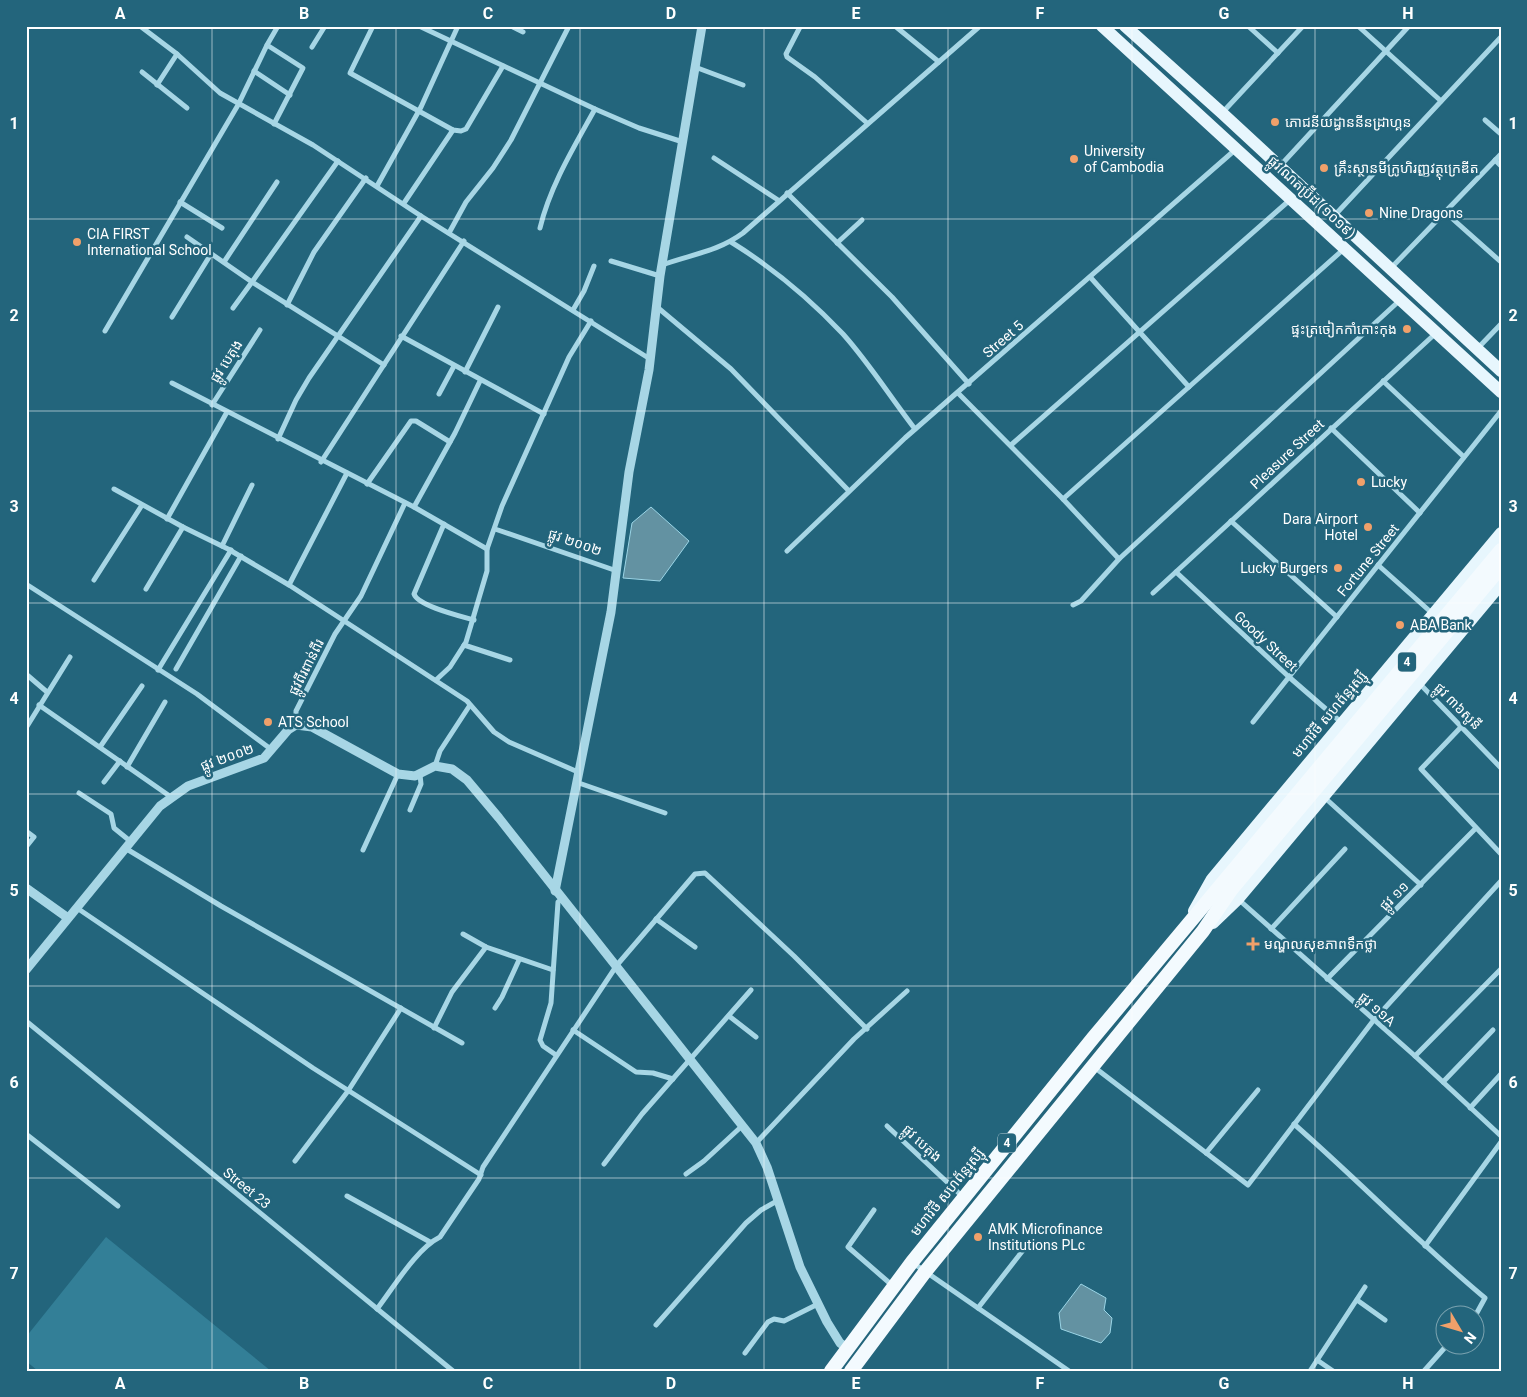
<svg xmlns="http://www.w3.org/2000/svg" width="1527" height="1397" font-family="Roboto,'Noto Sans Khmer',sans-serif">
<rect width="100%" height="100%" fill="#23657c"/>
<polygon fill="#337f97" points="106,1237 271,1371 38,1371 26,1361 26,1337"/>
<g fill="#6392a2" stroke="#9bd5e6">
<polygon points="651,507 689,541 660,581 623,578 632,523"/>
<polygon points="1081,1284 1106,1298 1104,1310 1112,1318 1110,1333 1101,1343 1061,1329 1059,1313"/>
</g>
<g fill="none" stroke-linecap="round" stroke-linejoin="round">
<g stroke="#a7d6e5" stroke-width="5">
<polyline points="140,26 177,54 220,93 313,145 421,216 650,359"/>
<polyline points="373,26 350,73 453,130 461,131 466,129 503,66"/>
<polyline points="419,26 595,109 639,128 683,142"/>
<polyline points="511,26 523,32"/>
<polyline points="895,26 939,62"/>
<polyline points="1248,26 1278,53"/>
<polyline points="1358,26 1441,101"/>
<polyline points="800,27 786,54 787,57 815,77 867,123"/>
<polyline points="312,47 325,26"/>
<polyline points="695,67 743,85"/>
<polyline points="254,71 290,95"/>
<polyline points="142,72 187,108"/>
<polyline points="157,85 177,54"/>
<polyline points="1222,113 1303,26"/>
<polyline points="1485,120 1501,134"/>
<polyline points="274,124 303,68 267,45 278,26"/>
<polyline points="714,158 778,200"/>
<polyline points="1495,160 1501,166"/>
<polyline points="338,161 252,282 384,365"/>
<polyline points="1280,166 1409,26"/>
<polyline points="377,186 421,107 458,26"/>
<polyline points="787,193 892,297 969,384"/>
<polyline points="180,202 222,228"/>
<polyline points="404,203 453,130"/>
<polyline points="1446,213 1501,262"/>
<polyline points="1334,216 1501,37"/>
<path d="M 540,228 C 550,186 574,147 595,109"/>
<polyline points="449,233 466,202 493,168 511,140 568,28"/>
<polyline points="187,237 252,282 233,308"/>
<path d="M 731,242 C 773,268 809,298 843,334 C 869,363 891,398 915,429"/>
<polyline points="837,243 862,220"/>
<polyline points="611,261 660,276"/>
<polyline points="224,262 277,182"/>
<path d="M 662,265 C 692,254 717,252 743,233 L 980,26"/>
<polyline points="1391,268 1501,154"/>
<polyline points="1091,278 1189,387"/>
<polyline points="287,305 314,252 366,178"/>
<polyline points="657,307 731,369 849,491"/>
<polyline points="573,310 584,291 594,266"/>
<polyline points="172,317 211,254"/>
<polyline points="105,331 238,105 267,45"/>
<polyline points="401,336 544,414"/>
<polyline points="1477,349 1501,324"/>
<polyline points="465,372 498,307"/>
<polyline points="1383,381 1464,457"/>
<polyline points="172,383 414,507 487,549"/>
<polyline points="958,393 1063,499 1119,559"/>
<polyline points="439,394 454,366"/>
<polyline points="212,405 260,330"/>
<polyline points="1331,428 1420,513"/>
<polyline points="278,439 296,400 309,378 421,216"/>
<polyline points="1011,445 1291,199"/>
<polyline points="321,462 464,241"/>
<polyline points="367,484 411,421 416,421 450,442"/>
<polyline points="114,489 183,527 228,549 289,585 467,701 494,732 509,742 578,772"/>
<polyline points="1063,499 1345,248"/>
<polyline points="414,507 455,433 480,381"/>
<polyline points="167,519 227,412"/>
<polyline points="1231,521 1337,617"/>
<path d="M 444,524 L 414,594 C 418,606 460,616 474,620"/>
<polyline points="495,529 617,571"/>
<polyline points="222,546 252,485"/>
<polyline points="787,551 905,438 1235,150"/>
<polyline points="1378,565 1433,614"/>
<polyline points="1176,572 1289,677 1342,723"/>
<polyline points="94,580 142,505"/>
<polyline points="26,584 197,694 272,750"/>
<polyline points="289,585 347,473"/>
<polyline points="146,589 183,527"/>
<polyline points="1153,593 1436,333"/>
<polyline points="1073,605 1081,601 1119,559 1399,301"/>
<polyline points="464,645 510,660"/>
<polyline points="176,669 241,556"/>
<polyline points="158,670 231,550"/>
<polyline points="26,674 47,692"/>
<polyline points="436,680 450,667 466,642 487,571 487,549 502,506 569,357 591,321"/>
<polyline points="1420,684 1501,768"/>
<polyline points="39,705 171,797"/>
<polyline points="1253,722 1501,411"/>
<polyline points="296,725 296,711 335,634 361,596 405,503"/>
<polyline points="1462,726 1421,769 1501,854"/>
<polyline points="26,728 70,657"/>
<polyline points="100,747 142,686"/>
<polyline points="435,766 440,751 470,705"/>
<polyline points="127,767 165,702"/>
<polyline points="104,782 120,761"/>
<polyline points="576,782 665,813"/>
<polyline points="79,793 111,814 114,828 130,841"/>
<polyline points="1324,797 1421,885"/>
<polyline points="410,810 421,784 420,775"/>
<polyline points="26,831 34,837 26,847"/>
<polyline points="125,848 221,906 462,1043"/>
<polyline points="363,850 398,774"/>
<polyline points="1238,899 1415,1056 1501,1136"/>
<polyline points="77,908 313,1068 481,1175"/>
<polyline points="656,919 695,947"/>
<polyline points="1271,929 1345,849"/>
<polyline points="463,934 486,947 553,970"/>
<polyline points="1327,979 1476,828"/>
<polyline points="495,1008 502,997 519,960"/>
<polyline points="729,1016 756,1037"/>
<polyline points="26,1021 453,1371"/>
<polyline points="434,1028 452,992 486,947"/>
<polyline points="573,1030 636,1072 653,1073 673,1079"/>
<polyline points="556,1055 543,1046 540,1040 551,1003 558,902 562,899"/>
<polyline points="1415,1056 1501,969"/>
<polyline points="1094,1067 1248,1185 1373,1021 1501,881"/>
<polyline points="1443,1082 1493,1030"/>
<polyline points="1470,1108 1501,1074"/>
<path d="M 1294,1124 C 1359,1181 1419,1243 1485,1298 L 1474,1318"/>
<polyline points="887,1126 963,1197"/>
<polyline points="26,1134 118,1206"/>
<polyline points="756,1143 854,1039 907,991"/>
<polyline points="1206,1153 1258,1090"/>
<polyline points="295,1161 348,1091 401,1008"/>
<polyline points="604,1164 642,1114 751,990"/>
<polyline points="686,1174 704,1161 742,1126"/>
<polyline points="347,1196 430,1242"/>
<polyline points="874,1210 848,1247 893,1286"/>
<polyline points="1425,1246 1501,1142"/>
<polyline points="913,1263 1069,1371"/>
<polyline points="1357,1300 1385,1320"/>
<polyline points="978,1308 1024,1249"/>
<path d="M 377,1309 C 394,1287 416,1249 440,1237 L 479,1179 L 483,1167 L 617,965 L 695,874 L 705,873 L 794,956 L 867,1029"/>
<polyline points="656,1325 746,1223 761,1210 777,1201"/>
<polyline points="745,1353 768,1322 774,1319 784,1321 818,1304"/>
<polyline points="1317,1360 1333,1371"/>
<polyline points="1310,1371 1365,1287"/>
<polyline points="1424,1371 1448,1344"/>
</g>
<g stroke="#a7d6e5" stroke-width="9">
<polyline points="26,888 68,918"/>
<polyline points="555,891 611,612 629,472 649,370 660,276 702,26"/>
<polyline points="26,970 160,806 188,786 264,758 288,730 296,725 312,727 398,774 415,776 435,766 452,769 467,780 499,818 756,1143 767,1167 800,1267 827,1322 840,1343 847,1348"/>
</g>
<g stroke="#e7f6fd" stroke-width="12">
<polyline points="1102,26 1501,392"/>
<polyline points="1125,26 1222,113 1501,371"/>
<polyline points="1194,911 1212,879 1501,533"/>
<polyline points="1213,923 1238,899 1501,584"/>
</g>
<g stroke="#f3fafe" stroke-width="14">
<polyline points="831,1371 912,1262 1093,1038 1501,550"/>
<polyline points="851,1371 925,1272 1203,931 1231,890 1501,567"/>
</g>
</g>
<path fill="none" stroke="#fff" stroke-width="1" stroke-opacity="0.55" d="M 212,26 L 212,1371M 396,26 L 396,1371M 580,26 L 580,1371M 764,26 L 764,1371M 948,26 L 948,1371M 1132,26 L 1132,1371M 1315,26 L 1315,1371M 26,219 L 1501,219M 26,411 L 1501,411M 26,603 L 1501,603M 26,794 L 1501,794M 26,986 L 1501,986M 26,1178 L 1501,1178"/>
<g fill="#f0a06a" stroke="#23657c" stroke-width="2">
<circle cx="1275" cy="122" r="5"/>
<circle cx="1074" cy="159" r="5"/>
<circle cx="1324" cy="168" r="5"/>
<circle cx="1369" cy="213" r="5"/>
<circle cx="77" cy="242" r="5"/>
<circle cx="1407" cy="329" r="5"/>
<circle cx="1361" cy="482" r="5"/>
<circle cx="1368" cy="527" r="5"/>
<circle cx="1338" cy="568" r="5"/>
<circle cx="1400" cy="625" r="5"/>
<circle cx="268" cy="722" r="5"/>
<path d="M1250.5 936.5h5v5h5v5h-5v5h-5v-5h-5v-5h5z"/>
<circle cx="978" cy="1237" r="5"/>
</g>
<g text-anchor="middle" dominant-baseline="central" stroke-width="5" stroke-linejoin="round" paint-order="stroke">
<g fill="#23657c" stroke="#bdd1d8" stroke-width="1">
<rect x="1398" y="652.5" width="18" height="19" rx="4"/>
<rect x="998" y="1133.5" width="18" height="19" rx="4"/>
</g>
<g font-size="12" font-weight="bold" fill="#fff">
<text x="1407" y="662">4</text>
<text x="1007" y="1143">4</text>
</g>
<g font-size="14" fill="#fff" stroke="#23657c" text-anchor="start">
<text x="1285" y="122">ភោជនីយដ្ធាននីនដ្រាហ្គន</text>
<text x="1084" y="151">University<tspan x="1084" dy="16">of Cambodia</tspan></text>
<text x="1334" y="168">គ្រឹះស្ថានមីក្រូហិរញ្ញវត្ថុក្រេឌីត</text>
<text x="1379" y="213">Nine Dragons</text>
<text x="87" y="234">CIA FIRST<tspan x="87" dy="16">International School</tspan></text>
<text x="1397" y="329" text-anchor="end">ផ្ទះត្រចៀកកាំកោះកុង</text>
<text x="1371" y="482">Lucky</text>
<text x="1358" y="519" text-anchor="end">Dara Airport<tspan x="1358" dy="16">Hotel</tspan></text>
<text x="1328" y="568" text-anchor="end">Lucky Burgers</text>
<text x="1410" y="625">ABA Bank</text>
<text x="278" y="722">ATS School</text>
<text x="1264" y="944">មណ្ឌលសុខភាពទឹកថ្លា</text>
<text x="988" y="1229">AMK Microfinance<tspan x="988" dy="16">Institutions PLc</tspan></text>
</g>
<g font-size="14" fill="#fff" stroke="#23657c">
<text transform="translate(1312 197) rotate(43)">ផ្លូវ ណតប្រ៊ីដ (១០១៩)</text>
<text transform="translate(1003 339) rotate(-41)">Street 5</text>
<text transform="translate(226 361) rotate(-57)">ផ្លូវ បេតុង</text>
<text transform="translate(1287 454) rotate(-43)">Pleasure Street</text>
<text transform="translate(575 542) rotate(19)">ផ្លូវ ២០០២</text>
<text transform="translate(1368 560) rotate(-51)">Fortune Street</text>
<text transform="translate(1266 641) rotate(43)">Goody Street</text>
<text transform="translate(306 667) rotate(-63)">ផ្លូវពីរពាន់ពីរ</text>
<text transform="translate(1458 706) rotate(45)">ផ្លូវ ៣៦សូនី</text>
<text transform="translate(1329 714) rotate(-50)">មហាវិថី សហព័ន្ធរុស្ស៊ី</text>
<text transform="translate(227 757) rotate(-20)">ផ្លូវ ២០០២</text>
<text transform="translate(1394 896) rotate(-45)">ផ្លូវ ១១</text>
<text transform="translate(1377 1009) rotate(41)">ផ្លូវ ១១A</text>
<text transform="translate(922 1143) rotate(43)">ផ្លូវ បេតុង</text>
<text transform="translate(247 1188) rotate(39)">Street 23</text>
<text transform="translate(947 1192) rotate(-51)">មហាវិថី សហព័ន្ធរុស្ស៊ី</text>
</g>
</g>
<rect width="1527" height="1397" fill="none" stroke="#23657c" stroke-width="55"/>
<g transform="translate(1460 1330) rotate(128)"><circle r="24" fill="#23657c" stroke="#7ba3b0"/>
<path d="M0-4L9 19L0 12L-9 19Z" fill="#f0a06a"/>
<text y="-8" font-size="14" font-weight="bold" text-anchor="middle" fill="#ffffff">N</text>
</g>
<rect x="28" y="28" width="1472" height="1342" fill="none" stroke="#fff" stroke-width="2"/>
<g font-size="16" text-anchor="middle" font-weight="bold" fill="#fff">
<text x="120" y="19">A</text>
<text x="304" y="19">B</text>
<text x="488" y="19">C</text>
<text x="671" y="19">D</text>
<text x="856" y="19">E</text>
<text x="1040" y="19">F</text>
<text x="1224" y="19">G</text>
<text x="1408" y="19">H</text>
<text x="14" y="129">1</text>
<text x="1513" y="129">1</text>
<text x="14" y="321">2</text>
<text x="1513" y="321">2</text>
<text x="14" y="512">3</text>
<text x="1513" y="512">3</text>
<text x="14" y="704">4</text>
<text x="1513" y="704">4</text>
<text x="14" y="896">5</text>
<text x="1513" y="896">5</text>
<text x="14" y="1088">6</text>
<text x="1513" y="1088">6</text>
<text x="14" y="1279">7</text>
<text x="1513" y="1279">7</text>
<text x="120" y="1389">A</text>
<text x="304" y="1389">B</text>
<text x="488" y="1389">C</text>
<text x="671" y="1389">D</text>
<text x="856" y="1389">E</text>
<text x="1040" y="1389">F</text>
<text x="1224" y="1389">G</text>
<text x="1408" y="1389">H</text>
</g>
</svg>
